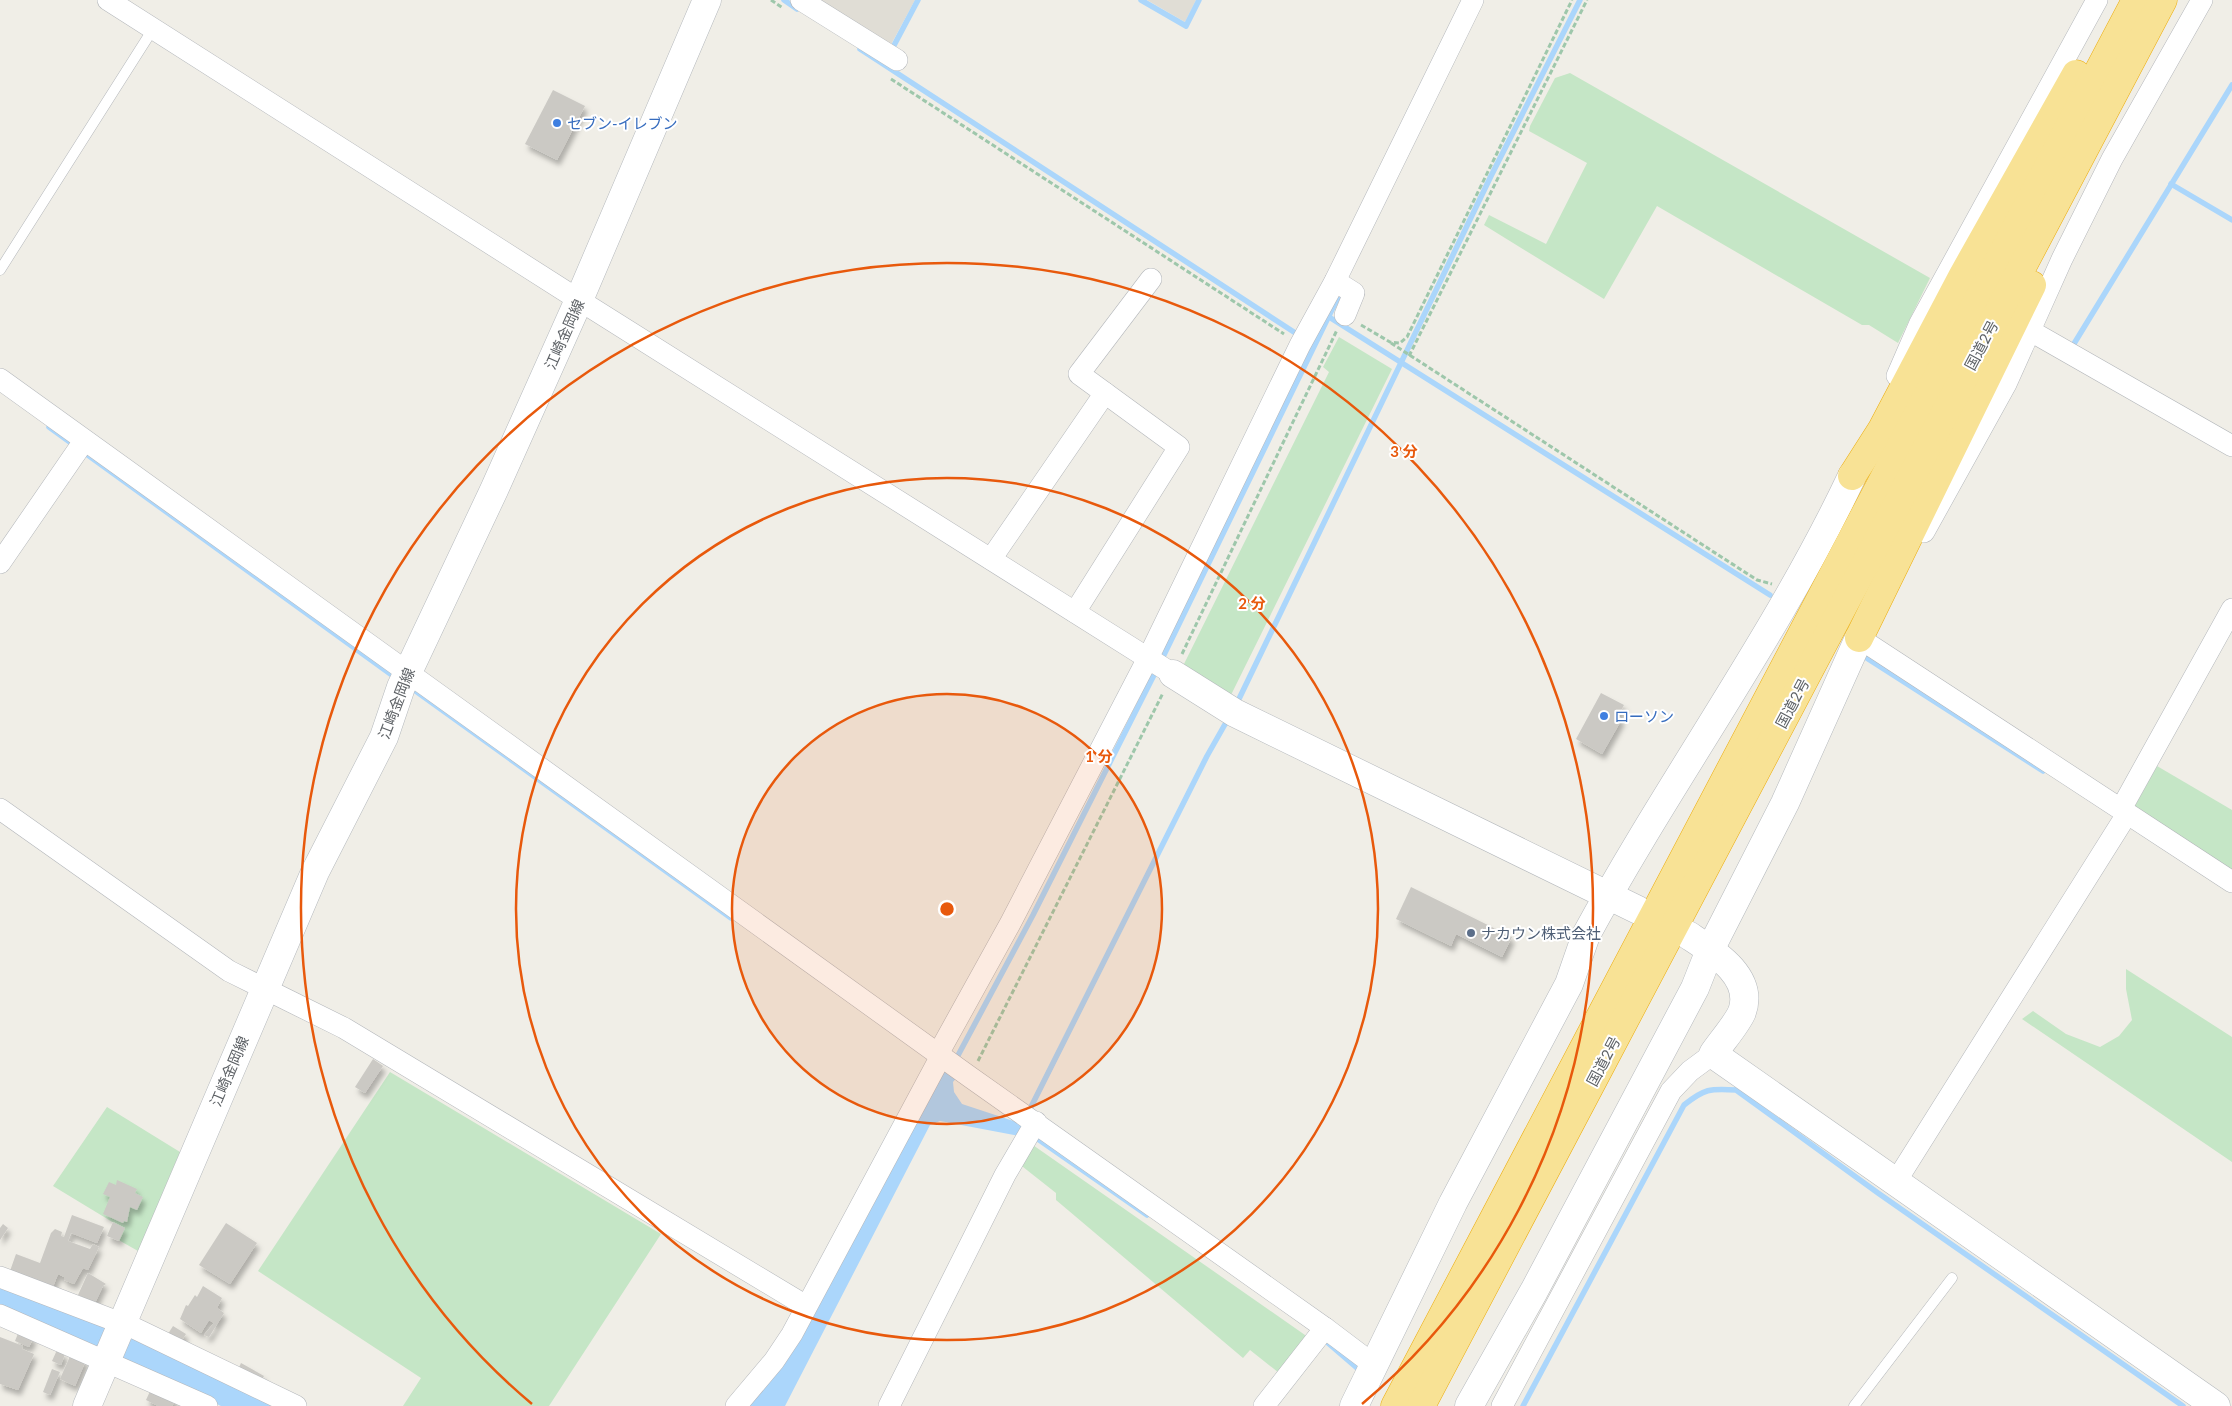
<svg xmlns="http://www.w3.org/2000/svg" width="2232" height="1406" font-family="Lato,'Noto Sans JP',sans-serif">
<defs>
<filter id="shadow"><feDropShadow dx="3" dy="5.5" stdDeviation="2.5" flood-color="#0004"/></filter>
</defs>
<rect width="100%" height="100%" fill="#f0eee7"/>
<g fill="#e0ddd5">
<polygon points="812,0 915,0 888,50"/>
<polygon points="1147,0 1196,0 1185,22"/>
</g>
<g fill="#c5e6c6">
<polygon points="1570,73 1930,278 1898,343 1869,325 1862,325 1657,206 1604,299 1484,225 1489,215 1546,244 1587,163 1529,131 1530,126 1555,78"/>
<polygon points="1339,337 1392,369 1230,697 1183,666 1329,372 1323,367"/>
<polygon points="2157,766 2232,810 2232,877 2131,813"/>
<polygon points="2126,969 2232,1037 2232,1162 2022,1019 2033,1011 2066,1034 2100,1047 2119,1036 2132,1020 2126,989"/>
<polygon points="390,1072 661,1234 549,1406 403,1406 421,1378 258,1271"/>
<polygon points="107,1107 180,1152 138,1251 108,1234 114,1223 53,1186"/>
<polygon points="1030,1143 1305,1335 1306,1342 1279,1373 1250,1350 1243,1358 1056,1200 1056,1193 1018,1163"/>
</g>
<g fill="#abd6fb">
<polygon points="941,1065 958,1076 953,1082 954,1092 962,1104 1026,1125 1020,1136 940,1121 930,1125 785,1406 741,1406"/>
<polygon points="0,1283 106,1326 286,1406 221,1406 0,1306"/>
</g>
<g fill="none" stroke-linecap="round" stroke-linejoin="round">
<g stroke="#abd6fb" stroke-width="5.5">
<polyline points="784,0 797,9"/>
<polyline points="1141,0 1186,26 1199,0"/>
<polyline points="860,49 1300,336"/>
<polyline points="891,51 918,0"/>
<polyline points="2171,184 2232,220"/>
<polyline points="1329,317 1770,595"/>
<polyline points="2072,347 2232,85"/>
<polyline points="49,427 396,678"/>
<polyline points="1865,657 2043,771"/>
<polyline points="1161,661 1342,289"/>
<polyline points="410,687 731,918"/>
<polyline points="1238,701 1491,176 1580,0"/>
<polyline points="955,1061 1033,915 1157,669"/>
<polyline points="1031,1107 1207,756 1228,719"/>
<polyline points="1032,1135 1147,1215"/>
<polyline points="1328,1343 1357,1368"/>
<path d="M 1523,1406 L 1684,1105 C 1704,1089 1710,1088 1736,1090 L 1878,1193 L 2183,1406"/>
</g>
</g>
<g fill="#cbc9c4" filter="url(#shadow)">
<polygon points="553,90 585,106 557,160 525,144"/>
<polygon points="1601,693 1624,705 1618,716 1622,719 1602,754 1576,739"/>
<polygon points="1411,887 1512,937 1502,957 1456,934 1451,946 1396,919"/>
<polygon points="373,1059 383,1066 365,1093 355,1087"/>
<polygon points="117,1180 137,1189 135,1193 143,1197 137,1210 130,1207 127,1222 124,1221 123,1223 103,1214 110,1197 103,1194 109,1182 116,1185"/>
<polygon points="72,1215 104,1227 97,1243 71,1233 68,1241 90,1249 93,1244 99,1247 88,1270 83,1268 74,1284 64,1280 64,1277 58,1274 53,1287 10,1271 16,1254 40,1263 51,1233 55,1229 62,1232 61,1236 64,1237"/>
<polygon points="113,1222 125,1228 119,1241 107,1236"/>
<polygon points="226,1223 257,1243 230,1284 199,1265"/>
<polygon points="3,1224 8,1228 0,1240 0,1228"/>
<polygon points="88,1273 106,1284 103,1286 95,1303 78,1295"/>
<polygon points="203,1286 222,1298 217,1308 224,1313 209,1337 204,1335 214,1323 209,1320 201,1333 180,1319 186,1305 188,1306 195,1295 197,1297"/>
<polygon points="173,1326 186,1334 179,1345 166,1337"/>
<polygon points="19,1331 34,1337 29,1347 15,1341"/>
<polygon points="0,1337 23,1346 22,1349 34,1354 18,1390 0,1384"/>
<polygon points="57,1350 65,1354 61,1365 52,1361"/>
<polygon points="71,1354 86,1360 75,1386 60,1379"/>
<polygon points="241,1363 264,1376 260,1383 237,1372"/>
<polygon points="52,1369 60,1372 50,1395 43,1392"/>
<polygon points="152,1387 176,1399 172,1406 158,1406 146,1400"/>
</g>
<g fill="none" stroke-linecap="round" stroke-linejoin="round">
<g stroke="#b4b7bb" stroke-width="11">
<g id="lane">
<polyline points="0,270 153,29"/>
<polyline points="1854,1406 1952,1278"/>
</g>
</g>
<g stroke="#b4b7bb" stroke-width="22">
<g id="street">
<polyline points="108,0 579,300 1173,674"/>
<polyline points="801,0 897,60"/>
<polyline points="1335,281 1354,293 1345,315"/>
<polyline points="2029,330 2232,446"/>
<polyline points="1897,376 1920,323 2097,0"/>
<polyline points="0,379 970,1077 1325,1328 1374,1365"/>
<polyline points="1924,532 2006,384 2062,259 2112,159 2202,0"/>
<polyline points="991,559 1105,393"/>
<polyline points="0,563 84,441"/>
<polyline points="1075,612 1179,447 1079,374 1151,279"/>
<polyline points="1866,626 1859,638 2232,882"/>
<polyline points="0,809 229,971 344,1028 806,1306"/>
<polyline points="2121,809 2232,609"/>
<polyline points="938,1054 1011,922 1148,658 1300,345 1335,281 1473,0"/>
<polyline points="1895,1183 2127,814"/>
<polyline points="0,1277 134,1328 296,1406"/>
<polyline points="0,1315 207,1406"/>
<polyline points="736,1406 774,1361 792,1334 941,1056"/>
<polyline points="889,1406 1005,1175 1036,1122"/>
<polyline points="1264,1406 1325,1328"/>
<polyline points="1502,1406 1671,1091 1690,1071 1713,1054"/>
</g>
</g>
<g stroke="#b5b9bd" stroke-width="29">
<g id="secondary">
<polyline points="1173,674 1235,713 1638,910"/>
<path d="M 1688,935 C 1712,951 1755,976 1742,1012 C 1737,1024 1721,1042 1713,1054 L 2216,1406"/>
<polyline points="87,1406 315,872 384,737 401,687 494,490 579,300 707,0"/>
<path d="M 1354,1406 L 1453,1203 L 1569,984 L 1586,935 C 1670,780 1777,635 1852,476"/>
<polyline points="1469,1406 1534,1291 1695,988 1710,950 1785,803 1859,638"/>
</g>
</g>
<g stroke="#ecac0a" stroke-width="29">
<g id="highway">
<polyline points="1852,476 1882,429 1963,275 2076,74"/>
<polyline points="1859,638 2032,285"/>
<polyline points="1395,1406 2136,0"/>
<polyline points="1421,1406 2163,0"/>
</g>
</g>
<g stroke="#9ec7ab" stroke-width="3" stroke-dasharray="5 2.5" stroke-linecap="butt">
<polyline points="771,0 783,8"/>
<polyline points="891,79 1284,334"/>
<polyline points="1361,325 1390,342 1400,343 1407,337 1572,0"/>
<polyline points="1391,343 1757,580 1772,584"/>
<polyline points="1409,356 1587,0"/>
<polyline points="1182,654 1337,330"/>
<polyline points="978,1061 1163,693"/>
</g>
<use href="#lane" stroke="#fff" stroke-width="10"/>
<use href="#street" stroke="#fff" stroke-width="21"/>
<use href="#secondary" stroke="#fff" stroke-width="28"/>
<use href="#highway" stroke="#f8e295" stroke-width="28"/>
</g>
<circle cx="947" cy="909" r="215" fill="#e8590c" fill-opacity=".12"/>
<g fill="none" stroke="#e8590c" stroke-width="2.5">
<circle cx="947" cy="909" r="215"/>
<circle cx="947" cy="909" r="431"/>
<path d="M532 1404A646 646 0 1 1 1362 1404"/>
</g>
<g fill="#3f7fe0" stroke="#fff" stroke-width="2">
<circle cx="557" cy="123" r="5"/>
<circle cx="1604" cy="716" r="5"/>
</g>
<circle fill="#5c6f8a" stroke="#fff" stroke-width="2" cx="1471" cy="933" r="5"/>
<g text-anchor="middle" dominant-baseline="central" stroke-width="4" stroke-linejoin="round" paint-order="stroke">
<g font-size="15" fill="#366cbe" stroke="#fff" text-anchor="start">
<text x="567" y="123">セブン-イレブン</text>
<text x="1614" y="716">ローソン</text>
</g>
<g font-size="15" fill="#5e6266" stroke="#fff">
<text transform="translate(564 334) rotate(-66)">江崎金岡線</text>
<text transform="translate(1981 345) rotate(-62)">国道2号</text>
<text transform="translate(396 703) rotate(-69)">江崎金岡線</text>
<text transform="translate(1792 703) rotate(-62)">国道2号</text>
<text transform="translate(1603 1061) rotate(-62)">国道2号</text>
<text transform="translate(229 1071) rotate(-67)">江崎金岡線</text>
</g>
<g font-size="15" fill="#4e5e75" stroke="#fff" text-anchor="start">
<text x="1481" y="933">ナカウン株式会社</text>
</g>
</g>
<circle cx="947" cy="909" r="8" fill="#e8590c" stroke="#fff" stroke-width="2.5"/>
<g font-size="15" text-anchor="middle" font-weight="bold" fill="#e8590c" stroke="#fff" stroke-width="4" stroke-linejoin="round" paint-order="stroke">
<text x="1404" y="457">3 分</text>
<text x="1252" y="609">2 分</text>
<text x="1099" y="762">1 分</text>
</g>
</svg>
